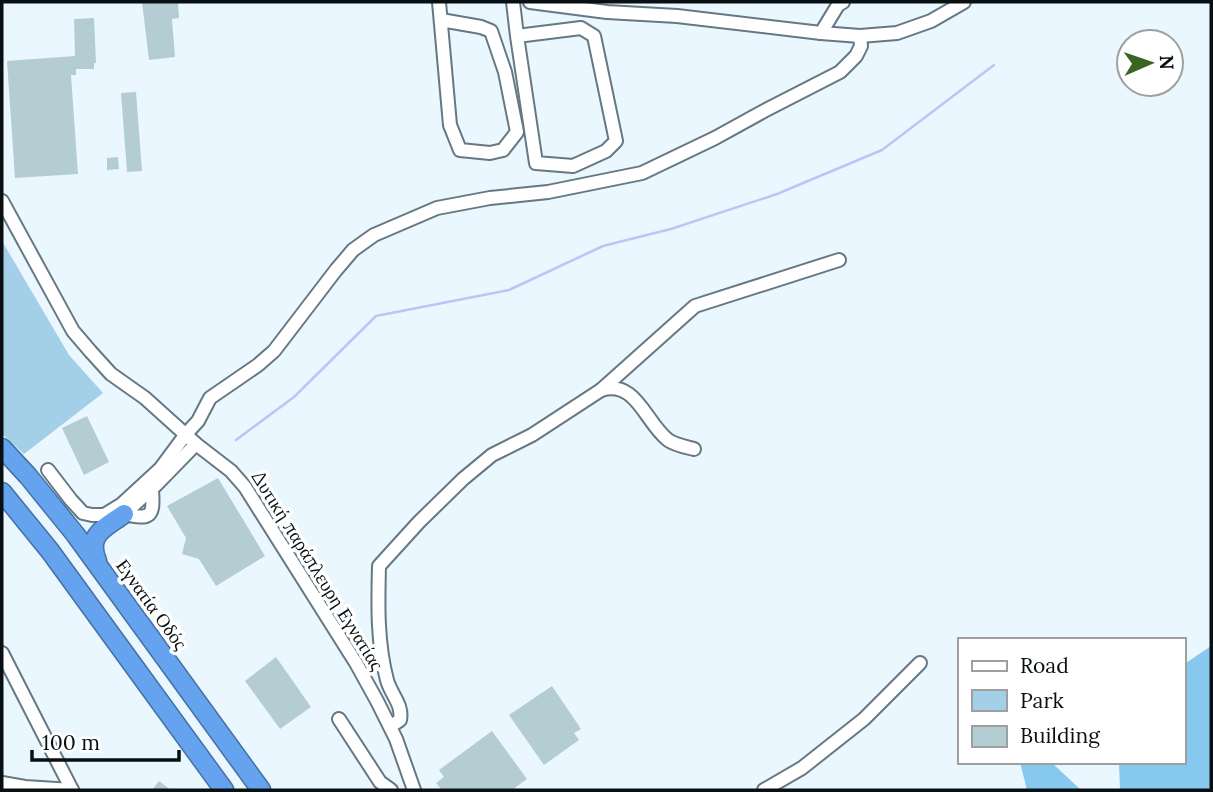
<svg xmlns="http://www.w3.org/2000/svg" width="1213" height="792" font-family="Lora,serif">
<rect width="100%" height="100%" fill="#eaf7fe"/>
<polygon fill="#a3cfe9" points="2,241 69,355 103,393 24,454 2,434"/>
<g fill="#86c8ee">
<polygon points="1211,646 1211,790 1120,790 1119,762 1183,762 1183,665"/>
<polygon points="1020,762 1051,762 1081,790 1027,790"/>
</g>
<g fill="none" stroke-linecap="round" stroke-linejoin="round">
<polyline stroke="#bac6f6" stroke-width="2.5" points="236,440 294,397 376,316 509,290 603,246 671,229 777,194 882,150 994,65"/>
</g>
<g fill="#b4cdd3">
<polygon points="142,2 178,2 179,18 172,19 175,57 149,60"/>
<polygon points="94,18 96,63 94,63 94,69 76,69 76,75 71,75 78,174 15,178 7,61 75,56 74,19"/>
<polygon points="136,92 142,171 127,172 121,93"/>
<polygon points="118,157 119,169 107,170 107,158"/>
<polygon points="87,416 109,462 84,475 62,428"/>
<polygon points="218,478 265,556 216,586 199,559 182,554 186,538 167,506"/>
<polygon points="276,657 311,707 280,729 245,681"/>
<polygon points="552,686 581,729 574,733 579,740 544,765 509,715"/>
<polygon points="492,731 527,779 512,790 442,790 436,783 444,777 439,770"/>
<polygon points="159,781 171,790 152,790"/>
</g>
<g fill="none" stroke-linecap="round" stroke-linejoin="round">
<g stroke="#667883" stroke-width="16">
<g id="minor">
<polyline points="439,2 450,125 460,150 490,153 503,150 517,132 505,72 491,31 481,27 441,20"/>
<polyline points="513,2 517,36 536,163 573,166 606,151 616,141 594,36 581,28 517,36"/>
<polyline points="530,2 607,12 677,16 821,33 860,36 897,33 931,21 964,2"/>
<polyline points="821,33 838,5 843,2"/>
<polyline points="2,201 73,331 91,352 111,374 145,398 196,444 231,471 245,487 356,663 377,701 396,739 414,790"/>
<path d="M 601,390 C 636,379 645,422 668,440 C 675,445 686,447 694,449"/>
<polyline points="48,470 71,500 83,513 92,515 104,515 122,504 160,469 186,434 198,421 210,398 258,365 274,351 336,270 353,250 374,235 437,208 490,198 548,192 642,173 715,138 764,111 840,72 856,56 861,46 860,36"/>
<polyline points="124,514 157,484 196,444"/>
<path d="M 124,514 C 151,520 154,517 152,490"/>
<polyline points="2,653 72,790"/>
<polyline points="339,719 380,782 391,790"/>
<path d="M 391,726 L 400,720 C 403,704 391,695 387,680 C 377,643 378,604 379,566 L 419,522 L 463,479 L 492,455 L 532,435 L 601,390 L 695,306 L 839,260"/>
<polyline points="2,783 25,787 72,790"/>
<polyline points="764,790 802,768 864,719 920,663"/>
</g>
</g>
<g stroke="#4570a2" stroke-width="21">
<g id="highway">
<polyline points="2,448 28,476 75,534 261,790"/>
<polyline points="2,492 50,551 224,790"/>
<path d="M 97,561 C 86,534 105,528 124,514"/>
</g>
</g>
<use href="#minor" stroke="#fff" stroke-width="12"/>
<use href="#highway" stroke="#65a3ef" stroke-width="18"/>
</g>
<g text-anchor="middle" dominant-baseline="central" stroke-width="7" stroke-linejoin="round" paint-order="stroke">
<g font-size="19" fill="#091014" stroke="#fff">
<text transform="translate(318 570) rotate(58)">Δυτική παράπλευρη Εγνατίας</text>
<text transform="translate(152 604) rotate(54)">Εγνατία Οδός</text>
</g>
</g>
<rect width="1213" height="792" fill="none" stroke="#091014" stroke-width="7"/>
<rect x="958" y="638" width="228" height="126" fill="#ffffff" stroke="#9d9fa1" stroke-width="2"/>
<rect x="972" y="661" width="35" height="10" fill="#ffffff" stroke="#9d9fa1" stroke-width="2"/>
<text x="1020" y="673" font-size="21" fill="#091014">Road</text>
<rect x="972" y="690" width="35" height="21" fill="#a3cfe9" stroke="#9d9fa1" stroke-width="2"/>
<text x="1020" y="708" font-size="21" fill="#091014">Park</text>
<rect x="972" y="726" width="35" height="21" fill="#b4cdd3" stroke="#9d9fa1" stroke-width="2"/>
<text x="1020" y="743" font-size="21" fill="#091014">Building</text>
<g transform="translate(1150 63) rotate(88)"><circle r="33" fill="#ffffff" stroke="#9d9fa1" stroke-width="2"/>
<path d="M0-5L12 26L0 18L-12 26Z" fill="#396523"/>
<text y="-10" font-size="19" font-weight="bold" text-anchor="middle" fill="#091014">N</text>
</g>
<path d="M32 750v10h147v-10" fill="none" stroke="#091014" stroke-width="3.5"/>
<text x="42" y="750" font-size="21" fill="#091014" stroke="#ffffff" stroke-width="5" paint-order="stroke">100 m</text>
</svg>
